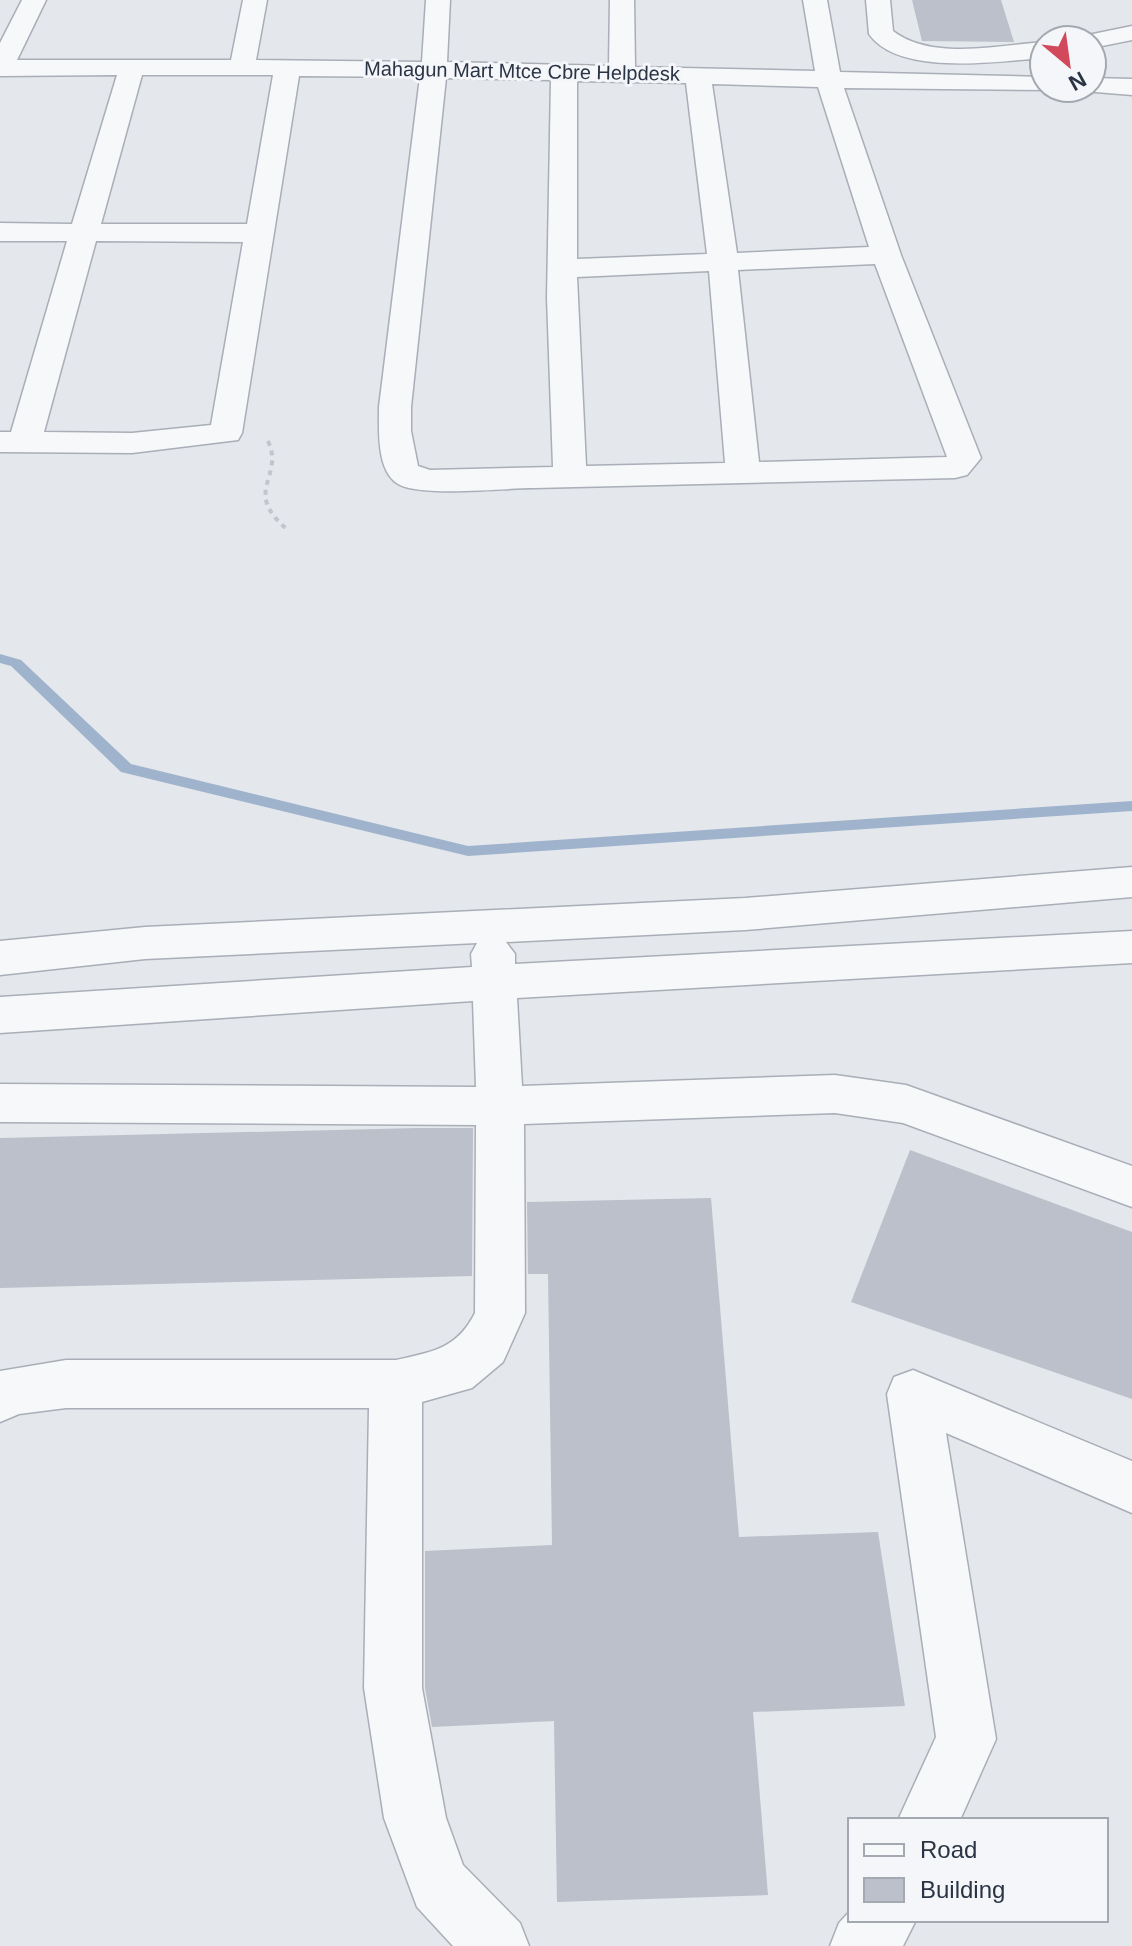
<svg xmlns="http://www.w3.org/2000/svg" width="1132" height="1946" font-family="Arial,sans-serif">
<rect width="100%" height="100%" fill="#e4e7ec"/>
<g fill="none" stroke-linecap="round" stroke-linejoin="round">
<polygon fill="#9fb4cc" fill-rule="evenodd" points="0,654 21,660 131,764 468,846 1132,801 1132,811 468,856 121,772 11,666 0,663"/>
</g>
<g fill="#bbc0ca">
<polygon points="912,0 1001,0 1014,42 922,41"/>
<polygon points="417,1128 473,1128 472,1276 0,1288 0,1138"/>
<polygon points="910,1150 1132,1232 1132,1399 851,1302"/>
<polygon points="711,1198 739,1537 878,1532 905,1706 753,1712 768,1895 557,1902 554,1721 432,1727 425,1688 425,1551 552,1545 548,1274 528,1274 527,1202"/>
</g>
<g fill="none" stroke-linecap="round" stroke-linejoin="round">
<g stroke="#a9aeb7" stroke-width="3">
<g id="minor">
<path d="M 22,0 L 46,0 L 17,60 L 231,60 L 243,0 L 267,0 L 256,60 L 422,62 L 426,0 L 450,0 L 447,62 L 609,66 L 610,0 L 634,0 L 635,67 L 815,71 L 803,0 L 827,0 L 840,72 L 1044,77 L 1044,88 L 1055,88 L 1053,90 L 844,88 L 901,255 L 981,458 L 967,475 L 955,478 C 815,481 674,485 534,488 C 504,488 425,497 400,485 C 376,473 379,430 379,407 L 420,77 L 299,76 L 242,433 L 238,440 L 132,453 L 0,452 L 0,432 L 11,432 L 67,241 L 0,241 L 0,223 L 72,224 L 117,75 L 0,76 L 0,43 ZM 142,75 L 273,75 L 247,224 L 101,224 ZM 446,78 L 551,80 L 547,298 L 553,467 L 430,470 L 418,466 L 411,431 L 411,407 ZM 577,81 L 686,83 L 707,254 L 577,259 ZM 712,84 L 818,87 L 869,247 L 737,253 ZM 96,241 L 243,242 L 211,425 L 132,433 L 44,432 ZM 875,264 L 947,457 L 759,462 L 738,270 ZM 709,271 L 725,463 L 586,466 L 577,277 Z"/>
<path d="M 866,0 L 890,0 L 893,31 C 932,61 998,45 1044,42 L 1044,58 C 998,61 899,77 869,34 Z"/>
<polygon points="1132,26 1132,40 1092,48 1092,40 1080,40 1083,36"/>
<polygon points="1092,78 1132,79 1132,95 1083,91 1080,88 1092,88"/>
<path d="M 1132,867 L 1132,897 L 745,930 L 506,942 L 515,954 L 515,964 L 1132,931 L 1132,963 L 517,998 L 522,1086 L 835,1075 L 906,1085 L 1132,1166 L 1132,1207 L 903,1123 L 835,1113 L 524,1124 L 525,1313 L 503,1362 L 472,1388 L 422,1402 L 422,1688 L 446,1818 L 463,1865 L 520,1923 L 529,1946 L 453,1946 L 417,1907 L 384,1818 L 364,1688 L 369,1408 L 66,1408 L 19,1414 L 0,1422 L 0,1371 L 66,1360 L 396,1360 C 432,1352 457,1349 475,1313 L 476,1125 L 0,1122 L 0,1084 L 476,1087 L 473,1001 L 0,1033 L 0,997 L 472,967 L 471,954 L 477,943 L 145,959 L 0,975 L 0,941 L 145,927 L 745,898 Z"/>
<polygon points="913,1370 1132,1461 1132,1513 946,1433 996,1739 960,1820 898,1820 936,1737 887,1394 894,1377"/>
<polygon points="850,1911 850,1920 916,1920 903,1946 830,1946 839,1923"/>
</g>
</g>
<path stroke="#c2c5cb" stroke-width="4" stroke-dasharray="5 5" stroke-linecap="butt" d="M 268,441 C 285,478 241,491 288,530"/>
<use href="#minor" fill="#f7f8fa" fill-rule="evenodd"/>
</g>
<g text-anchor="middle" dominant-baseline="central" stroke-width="6" stroke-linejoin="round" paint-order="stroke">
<g font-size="20" fill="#2b3445" stroke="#f4f6f9">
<text transform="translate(522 71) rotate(1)">Mahagun Mart Mtce Cbre Helpdesk</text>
</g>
</g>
<rect x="848" y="1818" width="260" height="104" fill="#f4f6f9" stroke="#a4a8b1" stroke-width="2"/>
<rect x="864" y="1844" width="40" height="12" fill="#f7f8fa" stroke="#a4a8b1" stroke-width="2"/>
<text x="920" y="1858" font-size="24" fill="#2b3445">Road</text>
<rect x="864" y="1878" width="40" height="24" fill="#bbc0ca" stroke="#a4a8b1" stroke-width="2"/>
<text x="920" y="1898" font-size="24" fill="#2b3445">Building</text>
<g transform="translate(1068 64) rotate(151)"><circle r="38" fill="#f4f6f9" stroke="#a4a8b1" stroke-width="2"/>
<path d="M0-6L14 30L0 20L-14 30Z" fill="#d1495b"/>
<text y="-12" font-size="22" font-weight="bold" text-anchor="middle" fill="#2b3445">N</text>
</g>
</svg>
